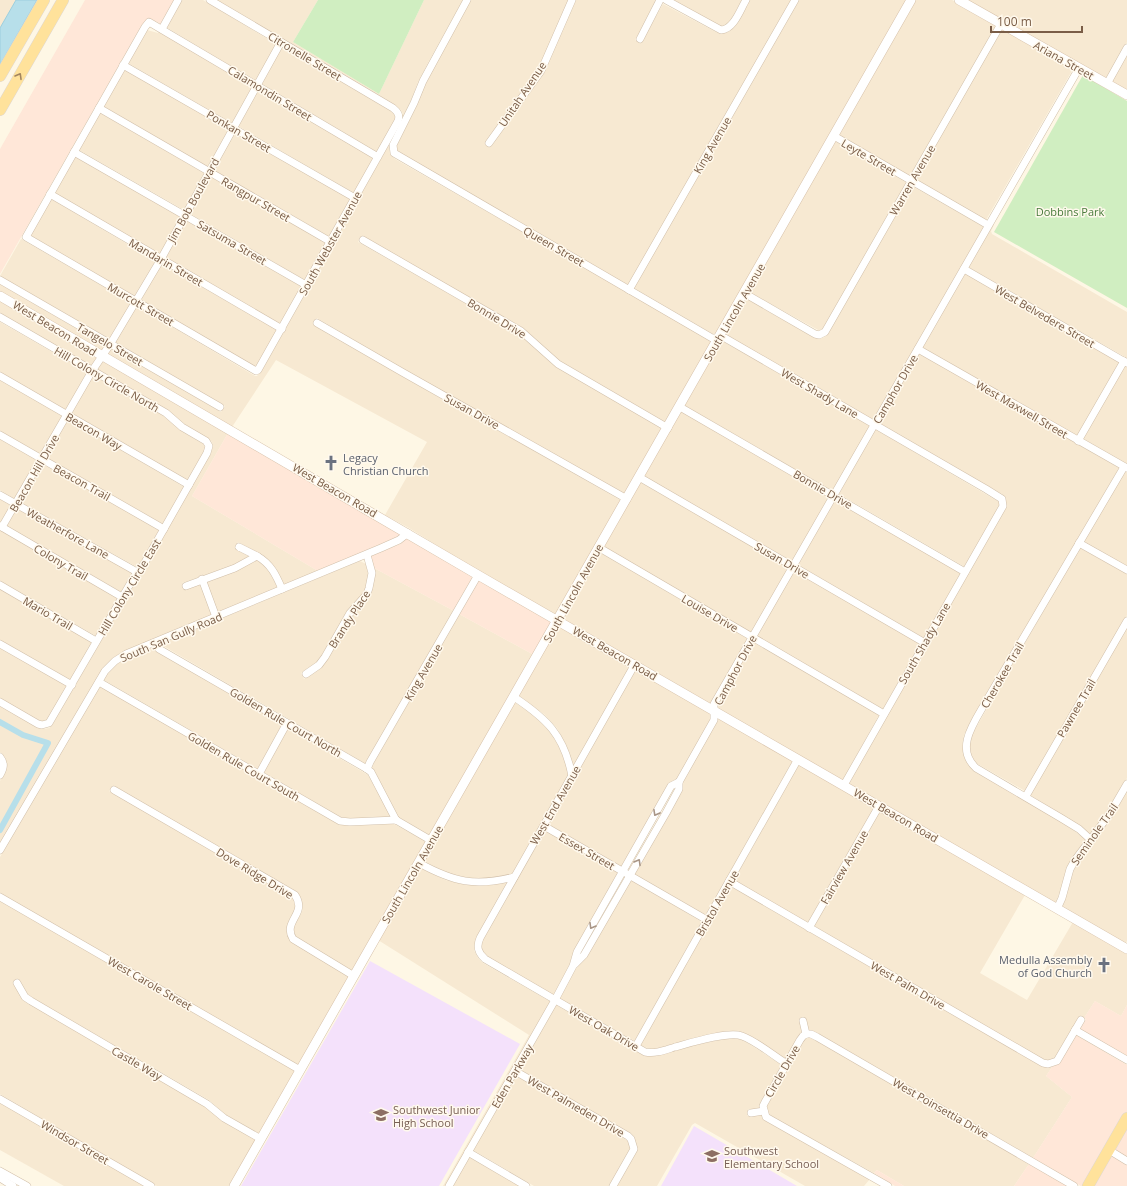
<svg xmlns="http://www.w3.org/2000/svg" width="1127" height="1186" font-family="'Open Sans',sans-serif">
<rect width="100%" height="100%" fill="#fef7e5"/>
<g fill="#f7e9d2">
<polygon points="0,0 16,0 0,28"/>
<polygon points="182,0 203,0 276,44 256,81 166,27"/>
<polygon points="217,0 318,0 293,42 379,94 424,0 463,0 429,61 418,82 408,108 403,119 390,144 389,149 390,154 395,159 713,341 667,423 560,361 523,328 362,236 358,242 519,334 556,367 663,429 626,495 403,369 317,318 313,324 328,334 400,375 622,501 593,549 557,615 480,572 409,528 385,515 427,442 276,360 232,427 107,354 112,348 221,412 225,406 115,342 137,306 255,376 257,376 264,367 401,123 403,114 401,110 395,105"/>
<polygon points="470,0 569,0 539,69 485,143 489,147 544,72 576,0 654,0 657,1 635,40 641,43 663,4 716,32 725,33 730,31 734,26 749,0 792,0 628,285 397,151 396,146 417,104 425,83"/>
<polygon points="672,0 742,0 729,23 721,26"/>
<polygon points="799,0 908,0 717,335 713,334 634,288"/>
<polygon points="915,0 952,0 997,26 910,177 838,135"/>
<polygon points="966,0 1127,0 1127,42 1106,79"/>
<polygon points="1002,29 1073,69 986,220 987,221 916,179"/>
<polygon points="147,30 158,33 159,31 253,87 232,123 128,63"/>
<polygon points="282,47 394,113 396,118 377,152 262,84"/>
<polygon points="1127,55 1127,91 1111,83"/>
<polygon points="124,69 229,129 208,167 103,106"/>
<polygon points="258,90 373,158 354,193 238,126"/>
<polygon points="100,113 204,173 184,210 79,150"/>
<polygon points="234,133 351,199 330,237 213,170"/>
<polygon points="835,141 907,183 823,330 820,331 749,292"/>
<polygon points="75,156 180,216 160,255 55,193"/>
<polygon points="210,176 326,243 305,280 189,213"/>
<polygon points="912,186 984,227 873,420 726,335 724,335 745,298 813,337 820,339 825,337"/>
<polygon points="51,199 156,261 135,297 30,235"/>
<polygon points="185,220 302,287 281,324 165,258"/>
<polygon points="993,224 994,225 991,231 992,234 1127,312 1127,358 968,267"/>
<polygon points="21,239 132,303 110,339 0,276"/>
<polygon points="162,264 277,330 256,367 141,300"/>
<polygon points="965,273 1120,362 1077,436 922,347"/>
<polygon points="0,284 98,341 106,345 101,351 0,292"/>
<polygon points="0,300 97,357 91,366 0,313"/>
<polygon points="0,322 87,372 66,410 0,372"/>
<polygon points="720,342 724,342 870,426 833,491 684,405"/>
<polygon points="919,353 1119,468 986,697 964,735 962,745 965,759 974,771 1060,821 1076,832 1086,840 1073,858 1055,904 848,783 1006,506 1005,497 1002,494 879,423"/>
<polygon points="102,360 228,433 192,496 318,571 284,585 276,568 265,557 238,542 235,548 249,556 234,565 182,583 183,590 200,584 212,615 113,658 107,664 40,775 0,844 0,781 6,770 7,765 5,757 0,752 0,706 41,729 44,729 49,728 52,725 210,455 213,447 212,442 207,438 96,369"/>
<polygon points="1125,366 1127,367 1127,465 1083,439"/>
<polygon points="93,375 164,416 180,430 203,444 206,449 188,481 72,413"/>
<polygon points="0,380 63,416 41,454 0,431"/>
<polygon points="681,411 829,497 792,562 644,476"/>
<polygon points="68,419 184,487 163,524 52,461 47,457"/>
<polygon points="875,429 999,502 1000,505 965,567 839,494"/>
<polygon points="0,439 38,460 15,499 0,490"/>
<polygon points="43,463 159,530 141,562 137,567 20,502"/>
<polygon points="1125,471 1127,473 1127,566 1084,542"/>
<polygon points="640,482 789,568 751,633 602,546"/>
<polygon points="0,499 11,505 1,523 0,522"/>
<polygon points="835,500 961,573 924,638 798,565"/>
<polygon points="17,508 132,573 121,592 6,526"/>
<polygon points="0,530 118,598 96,636 0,581"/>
<polygon points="1080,548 1127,574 1127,615 1025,791 976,763 971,755 969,748 970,738"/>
<polygon points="599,552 748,639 711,704 562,618"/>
<polygon points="256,560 261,563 271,573 278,588 218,612 206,582"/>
<polygon points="360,561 366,564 368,574 368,580 364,592 317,662 301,673 304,679 322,667 353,615 369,596 374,581 374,568 454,611 366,764 160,644"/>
<polygon points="794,571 920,644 883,709 757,636"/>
<polygon points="0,589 92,642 71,680 0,640"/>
<polygon points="459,614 534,655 431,836 398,817 374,770 371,768"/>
<polygon points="559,624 630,666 574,767 566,745 557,728 544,714 518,696"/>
<polygon points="1127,627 1127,778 1106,813 1091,835 1080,826 1030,795"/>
<polygon points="753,642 879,715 843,780 717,708 717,705"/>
<polygon points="153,647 157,652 283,724 258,769 104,680 108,673 116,664 127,657"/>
<polygon points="0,648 67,686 47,721 43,722 40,721 0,698"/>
<polygon points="636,669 711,713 711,719 677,778 676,779 622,867 548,824 574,779 576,779 575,777"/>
<polygon points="100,686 338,824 350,826 394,824 427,842 353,971 296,937 293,931 294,925 301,914 303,908 301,898 297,892 113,786 109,791 293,898 296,904 295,911 287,927 287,933 291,941 350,977 299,1066 0,893 0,857"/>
<polygon points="514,702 532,714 545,726 557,741 564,758 569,776 513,874 489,878 467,878 457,876 440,870 424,861"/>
<polygon points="719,717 794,761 706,915 634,874 683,783 682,782"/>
<polygon points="288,728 368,775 391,817 351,819 342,818 263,772"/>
<polygon points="799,764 875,807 808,923 734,880"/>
<polygon points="1127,790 1127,941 1125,944 1061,907 1073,870 1078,861 1103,829"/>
<polygon points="880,810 1025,895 980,973 1027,1000 1073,922 1127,954 1127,1005 1121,1016 1095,1001 1084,1018 1080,1016 1055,1058 1048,1061 1044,1060 814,926"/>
<polygon points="545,830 619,873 554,996 487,957 483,953 481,946 483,940"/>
<polygon points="420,867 445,880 466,885 488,885 508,882 474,945 474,950 478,958 483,963 551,1002 445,1186 443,1186 529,1035 378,940"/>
<polygon points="631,880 702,922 635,1041 559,999 575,970 586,957"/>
<polygon points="730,886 1041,1066 1052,1067 1046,1076 1072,1097 1033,1158 819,1034 808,1031 805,1017 799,1019 802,1032 797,1038 786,1059 743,1033 736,1031 728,1031 701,1037 656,1049 647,1048 640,1045"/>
<polygon points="0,901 296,1072 260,1134 226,1115 209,1100 33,998 28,995 18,979 13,982 22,999 29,1004 205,1107 257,1140 231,1186 157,1186 0,1094"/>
<polygon points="556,1005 643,1055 650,1056 657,1056 686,1047 729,1038 740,1039 746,1042 782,1065 762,1100 760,1109 748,1109 747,1116 762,1115 764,1120 771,1124 870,1179 864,1186 805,1186 695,1123 692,1125 657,1186 617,1186 637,1150 635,1140 629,1133 519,1069"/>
<polygon points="806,1038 810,1038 815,1040 1029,1164 1014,1186 904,1186 877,1170 874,1173 774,1118 769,1115 767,1106 803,1041"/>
<polygon points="516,1075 628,1141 631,1149 609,1186 534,1186 473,1150"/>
<polygon points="0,1102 145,1186 64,1186 0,1150"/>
<polygon points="469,1157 519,1186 452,1186"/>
</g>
<g fill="#ffe7d8">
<polygon points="85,0 174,0 161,24 151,19 142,25 0,274 0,149"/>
<polygon points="228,433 402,533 397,537 318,571 192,496"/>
<polygon points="408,537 474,576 454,611 374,568 371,556 400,544"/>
<polygon points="479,579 553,621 534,655 459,614"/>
<polygon points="1095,1001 1121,1016 1127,1005 1127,1056 1080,1029 1086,1019 1084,1018"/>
<polygon points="1076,1035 1127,1065 1127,1112 1085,1186 1081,1186 1033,1158 1072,1097 1046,1076 1052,1067 1058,1064"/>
<polygon points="1127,1125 1127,1157 1113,1149"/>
<polygon points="1110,1155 1127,1165 1127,1186 1092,1186"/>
<polygon points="1029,1164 1067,1186 1014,1186"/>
<polygon points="877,1170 904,1186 895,1186 874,1173"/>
</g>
<g fill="#f4e1fb">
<polygon points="370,961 520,1044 439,1186 241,1186"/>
<polygon points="694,1126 797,1186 661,1186"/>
</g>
<g fill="#d0eec1">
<polygon points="318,0 424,0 379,94 293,42"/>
<polygon points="1083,75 1127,101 1127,308 994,232"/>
</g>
<polygon fill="#b7dfea" stroke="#9ccedd" points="16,0 37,0 0,65 0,28"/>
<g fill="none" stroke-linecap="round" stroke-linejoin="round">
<polyline stroke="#b7dfea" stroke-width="6" points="0,722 23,735 48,743 0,830"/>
<g stroke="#d1bfa9" stroke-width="8">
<g id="street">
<path d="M 210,0 L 393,108 C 398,112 400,115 398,121 L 258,370 L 256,371 L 26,237 L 145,27 L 149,22 L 378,157"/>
<polyline points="467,0 423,81 414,103 393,145 394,153 712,338 725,338 986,489 1002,499 1003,506 844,785"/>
<path d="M 666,0 L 721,30 C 734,29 740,10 746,0"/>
<polyline points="162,29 178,0"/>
<polyline points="640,39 660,0"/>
<polyline points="123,65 355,198"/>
<polyline points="1107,84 1127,48"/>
<polyline points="99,108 331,242"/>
<polyline points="834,136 988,225"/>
<polyline points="489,143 541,71 572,0"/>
<polyline points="74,152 306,285"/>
<polyline points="50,194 282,329"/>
<polyline points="363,240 521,331 558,364 668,428"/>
<polyline points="964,269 1127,363"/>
<polyline points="0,280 220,407"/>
<polyline points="629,290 795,0"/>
<polyline points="744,293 815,334 819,335 825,332 1001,24"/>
<polyline points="0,317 166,413 182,427 206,441 209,446 207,453 144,564 137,572 49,723 42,725 38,724 0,702"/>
<polyline points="317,323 402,372 627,499"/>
<polyline points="918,349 1127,468"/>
<polyline points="0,376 189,485"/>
<polyline points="680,407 965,572"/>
<polyline points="0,435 164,529"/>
<polyline points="1078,441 1124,361"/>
<polyline points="639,477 925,643"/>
<polyline points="0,495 137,572"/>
<polyline points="0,526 122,597"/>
<polyline points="2,527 92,371 111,343 161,259 281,42"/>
<polyline points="1079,543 1127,570"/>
<polyline points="239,547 257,556"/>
<polyline points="598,547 884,714"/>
<polyline points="202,579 216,617"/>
<polyline points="0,585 96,641"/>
<path d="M 186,586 L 235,568 L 257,556 C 271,564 276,575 282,589"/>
<polyline points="155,643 159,649 367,769 371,772 396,820"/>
<polyline points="0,644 72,685"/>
<path d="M 635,664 L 480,938 C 476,947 478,953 485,959 L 645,1052 C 656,1054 665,1050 675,1047 C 690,1043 728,1031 742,1036 C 756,1041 774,1056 787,1064"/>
<polyline points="306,674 319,665 325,657 350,613 367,594 369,588 372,573 367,555"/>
<polyline points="99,682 340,821 350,822 396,820"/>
<path d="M 514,697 C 547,719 564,735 572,776"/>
<path d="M 0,757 C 5,763 4,768 0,775"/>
<polyline points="367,769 370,762 478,575"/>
<polyline points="259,774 287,723"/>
<path d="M 114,790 L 295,895 C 308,914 282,921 293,939 L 354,976"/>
<polyline points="1026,796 1127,621"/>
<polyline points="396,820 432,841"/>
<polyline points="544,826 707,920"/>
<path d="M 1091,840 L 1079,829 L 1061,818 L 976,768 C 953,747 977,719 988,698 L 1124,467"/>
<polyline points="0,850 105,671 115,661 126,654 381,548 399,540 408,533"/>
<path d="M 419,863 C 454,882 475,887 514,877"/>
<polyline points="729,881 1043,1063 1048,1064 1057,1061 1081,1020"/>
<polyline points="0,897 300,1070"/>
<polyline points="1057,909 1062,898 1070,869 1075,860 1109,815 1127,784"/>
<polyline points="809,928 879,806"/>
<polyline points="575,964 584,955 666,813 679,789 679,782"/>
<polyline points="17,983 25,997 31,1001 207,1104 224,1118 261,1139"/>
<polyline points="803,1021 806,1034"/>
<polyline points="1075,1030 1127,1060"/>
<polyline points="806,1034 811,1034 817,1037 1074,1186"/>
<polyline points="806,1034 803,1036 800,1040 765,1102 763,1106 766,1117 888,1186"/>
<polyline points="636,1046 798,759"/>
<polyline points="515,1071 628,1136 631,1139 634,1149 613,1186"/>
<polyline points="0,1099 151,1186"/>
<polyline points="751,1113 764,1111"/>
<polyline points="1109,1150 1127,1161"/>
<polyline points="468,1152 526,1186"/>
<polyline points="0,1171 27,1186"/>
<polyline points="0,1178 13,1186"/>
<polyline points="449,1186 555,1000 573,966 577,952 671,786 679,782 714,720 714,704 1079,68"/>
</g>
</g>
<g stroke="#d7c1a9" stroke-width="10">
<g id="secondary">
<polyline points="959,0 1127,95"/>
<polyline points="0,296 478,575 1127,949"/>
<polyline points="234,1186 911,0"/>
</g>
</g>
<g stroke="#dfd8d3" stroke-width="12">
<g id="primary">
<polyline points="0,76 44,0"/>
<polyline points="0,110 63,0"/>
<polyline points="1088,1186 1127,1118"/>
</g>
</g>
<use href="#street" stroke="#fff" stroke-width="7"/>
<use href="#secondary" stroke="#fff" stroke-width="9"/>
<use href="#primary" stroke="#ffe29b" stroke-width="11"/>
</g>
<defs><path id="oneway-chevron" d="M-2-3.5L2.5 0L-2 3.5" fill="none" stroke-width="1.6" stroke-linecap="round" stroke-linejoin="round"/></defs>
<use stroke="#a28560" href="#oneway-chevron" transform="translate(19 76) rotate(-60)"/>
<g stroke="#a99687">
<use href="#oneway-chevron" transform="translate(656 813) rotate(119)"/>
<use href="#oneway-chevron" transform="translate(638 862) rotate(-60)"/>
<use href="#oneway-chevron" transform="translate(592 926) rotate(120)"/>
</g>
<defs>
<g id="church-bare" transform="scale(1.2)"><path d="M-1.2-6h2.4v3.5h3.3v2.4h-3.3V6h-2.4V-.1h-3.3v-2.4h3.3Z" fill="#6b7280" stroke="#fff9ed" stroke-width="2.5" paint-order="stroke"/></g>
<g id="school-bare" transform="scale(1.2)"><path d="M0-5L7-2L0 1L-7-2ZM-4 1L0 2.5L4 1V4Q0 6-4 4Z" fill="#8d6e63" stroke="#fff9ed" stroke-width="2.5" paint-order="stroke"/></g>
</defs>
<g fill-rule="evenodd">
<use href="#church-bare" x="331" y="463"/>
<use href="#church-bare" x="1104" y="965"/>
<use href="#school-bare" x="381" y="1115"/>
<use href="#school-bare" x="712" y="1156"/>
</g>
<g text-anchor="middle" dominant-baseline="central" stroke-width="3" stroke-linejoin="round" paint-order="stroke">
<g font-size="11" fill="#7a5d47" stroke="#fff9ed">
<text transform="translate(305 56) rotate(31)">Citronelle Street</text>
<text transform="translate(1064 60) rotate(29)">Ariana Street</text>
<text transform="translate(270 93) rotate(31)">Calamondin Street</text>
<text transform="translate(522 94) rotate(-56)">Unitah Avenue</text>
<text transform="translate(239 131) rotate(30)">Ponkan Street</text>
<text transform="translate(712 145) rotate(-60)">King Avenue</text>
<text transform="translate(869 157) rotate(30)">Leyte Street</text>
<text transform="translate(912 180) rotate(-60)">Warren Avenue</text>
<text transform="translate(256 199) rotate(30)">Rangpur Street</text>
<text transform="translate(193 200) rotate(-61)">Jim Bob Boulevard</text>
<text transform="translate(232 242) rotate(30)">Satsuma Street</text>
<text transform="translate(330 243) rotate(-61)">South Webster Avenue</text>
<text transform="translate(554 246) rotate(30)">Queen Street</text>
<text transform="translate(166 262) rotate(30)">Mandarin Street</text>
<text transform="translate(141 304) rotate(30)">Murcott Street</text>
<text transform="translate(734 312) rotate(-60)">South Lincoln Avenue</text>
<text transform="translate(1045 316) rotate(30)">West Belvedere Street</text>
<text transform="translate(497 318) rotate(31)">Bonnie Drive</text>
<text transform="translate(55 328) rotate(31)">West Beacon Road</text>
<text transform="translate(110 344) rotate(30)">Tangelo Street</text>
<text transform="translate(107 379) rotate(30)">Hill Colony Circle North</text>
<text transform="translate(895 389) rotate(-60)">Camphor Drive</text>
<text transform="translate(820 393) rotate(30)">West Shady Lane</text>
<text transform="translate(1022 409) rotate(30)">West Maxwell Street</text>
<text transform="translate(472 411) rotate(29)">Susan Drive</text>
<text transform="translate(94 431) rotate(30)">Beacon Way</text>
<text transform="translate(34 473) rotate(-60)">Beacon Hill Drive</text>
<text transform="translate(82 482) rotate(29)">Beacon Trail</text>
<text transform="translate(823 489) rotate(30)">Bonnie Drive</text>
<text transform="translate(335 490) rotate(30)">West Beacon Road</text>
<text transform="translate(68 533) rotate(29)">Weatherfore Lane</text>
<text transform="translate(782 560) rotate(30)">Susan Drive</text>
<text transform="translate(61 562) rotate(30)">Colony Trail</text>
<text transform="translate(129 587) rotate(-59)">Hill Colony Circle East</text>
<text transform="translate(573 593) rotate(-61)">South Lincoln Avenue</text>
<text transform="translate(48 613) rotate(30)">Mario Trail</text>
<text transform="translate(710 613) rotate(30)">Louise Drive</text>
<text transform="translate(349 619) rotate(-57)">Brandy Place</text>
<text transform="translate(171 637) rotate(-23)">South San Gully Road</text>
<text transform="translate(924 643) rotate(-60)">South Shady Lane</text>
<text transform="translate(615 653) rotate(30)">West Beacon Road</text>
<text transform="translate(735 670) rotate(-62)">Camphor Drive</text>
<text transform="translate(423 672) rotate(-60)">King Avenue</text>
<text transform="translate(1002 675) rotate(-60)">Cherokee Trail</text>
<text transform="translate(1076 708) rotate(-60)">Pawnee Trail</text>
<text transform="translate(286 722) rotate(30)">Golden Rule Court North</text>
<text transform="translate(244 766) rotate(30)">Golden Rule Court South</text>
<text transform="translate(555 805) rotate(-60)">West End Avenue</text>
<text transform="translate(896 815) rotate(30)">West Beacon Road</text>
<text transform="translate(1094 834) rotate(-55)">Seminole Trail</text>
<text transform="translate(587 851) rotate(30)">Essex Street</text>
<text transform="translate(844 867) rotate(-60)">Fairview Avenue</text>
<text transform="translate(255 873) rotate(31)">Dove Ridge Drive</text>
<text transform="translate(412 874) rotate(-60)">South Lincoln Avenue</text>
<text transform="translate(717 903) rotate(-60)">Bristol Avenue</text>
<text transform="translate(150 983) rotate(30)">West Carole Street</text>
<text transform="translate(908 985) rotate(30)">West Palm Drive</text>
<text transform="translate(604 1028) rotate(30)">West Oak Drive</text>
<text transform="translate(137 1063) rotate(30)">Castle Way</text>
<text transform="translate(782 1071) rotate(-60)">Circle Drive</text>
<text transform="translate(512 1076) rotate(-60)">Eden Parkway</text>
<text transform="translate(576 1106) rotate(30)">West Palmeden Drive</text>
<text transform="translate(941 1108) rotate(30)">West Poinsettia Drive</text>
<text transform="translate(75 1142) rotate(30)">Windsor Street</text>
</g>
<g font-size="11" fill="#487b3b" stroke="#fff9ed">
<text x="1070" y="211">Dobbins Park</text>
</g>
<g font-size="11" fill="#5b616d" stroke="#fff9ed" text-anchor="start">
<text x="343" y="457">Legacy<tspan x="343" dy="13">Christian Church</tspan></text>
<text x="1092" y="959" text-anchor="end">Medulla Assembly<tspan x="1092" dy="13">of God Church</tspan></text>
</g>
<g font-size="11" fill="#785e54" stroke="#fff9ed" text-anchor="start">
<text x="393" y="1109">Southwest Junior<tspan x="393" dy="13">High School</tspan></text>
<text x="724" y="1150">Southwest<tspan x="724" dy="13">Elementary School</tspan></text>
</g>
</g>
<path d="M991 26v6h91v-6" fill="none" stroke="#7a5d47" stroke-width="2"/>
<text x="997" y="26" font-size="12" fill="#7a5d47" stroke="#fff9ed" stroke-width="3" paint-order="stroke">100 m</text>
</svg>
